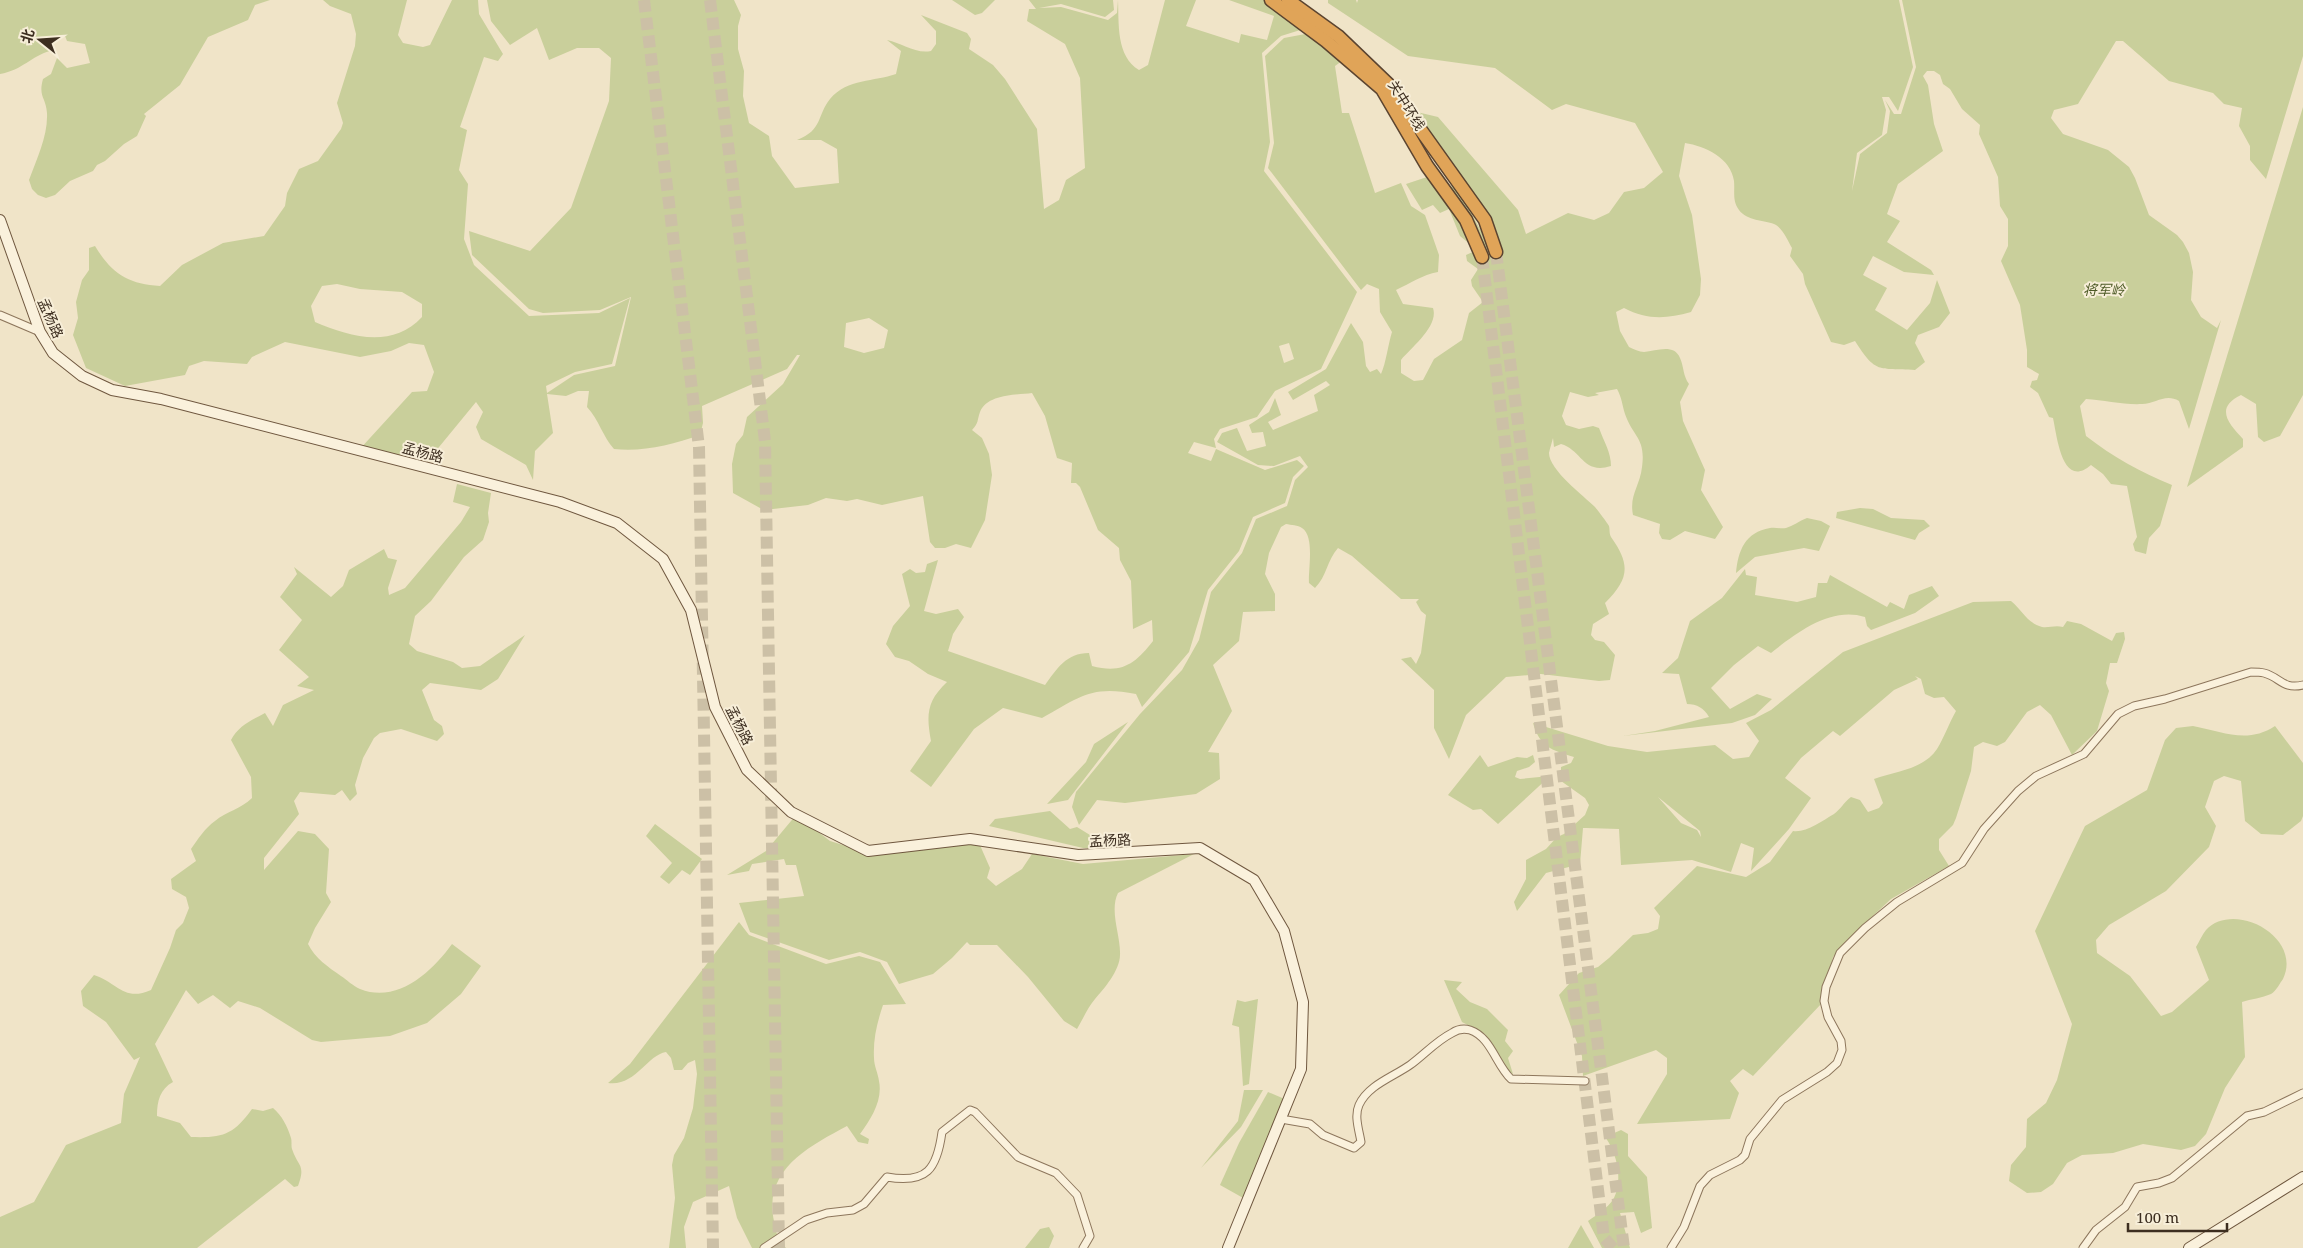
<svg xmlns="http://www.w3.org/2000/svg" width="2303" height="1248" font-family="'Noto Serif','Noto Sans SC',serif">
<rect width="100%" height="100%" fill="#f0e4c8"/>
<g fill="#c9cf9b" fill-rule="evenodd">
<path d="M 0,0 L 270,0 L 255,5 L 248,20 L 208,37 L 180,85 L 144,114 L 146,116 L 137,136 L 124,144 L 105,161 L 97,165 L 93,171 L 70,181 L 55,195 L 46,198 L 38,195 L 32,189 L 29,180 C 37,158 48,136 47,113 C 46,97 38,97 43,79 L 51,74 L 57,58 L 67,68 L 90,63 L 85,44 L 67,41 L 65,36 L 50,42 L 50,51 C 31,56 23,70 0,74 Z"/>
<path d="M 323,0 L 407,0 L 398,35 L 403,43 L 423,47 L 430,45 L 452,0 L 478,0 L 479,14 L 503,54 L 498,61 L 484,57 L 460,127 L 467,130 L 459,170 L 468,184 L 464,239 L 474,265 L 529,316 L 599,313 L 630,298 L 612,364 L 575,372 L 546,386 L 547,393 L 574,375 L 615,366 L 631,297 L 600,310 L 543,313 L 529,309 L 472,255 L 469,231 L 530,251 L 571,208 L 609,101 L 611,58 L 599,48 L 577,48 L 549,60 L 537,28 L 510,45 L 491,21 L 487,0 L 734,0 L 741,15 L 738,26 L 738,49 L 744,71 L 743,96 L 749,123 L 769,136 L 772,156 L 795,188 L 839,183 L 837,149 L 821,140 L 797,140 C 823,130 817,115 830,99 C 848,78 874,82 896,74 L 901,51 L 887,40 C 902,43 915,54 931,51 L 936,44 L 936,31 L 921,15 L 967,33 L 971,39 L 969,49 L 993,65 L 1005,79 L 1037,129 L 1044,209 L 1059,200 L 1066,180 L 1085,168 L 1080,78 L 1065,44 L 1027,21 L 1029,9 L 1036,9 L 1029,0 L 1113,0 L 1114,10 L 1105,17 L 1061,4 L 1039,8 L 1061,7 L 1108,20 L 1117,13 L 1118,0 C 1119,24 1116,56 1139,70 L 1148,65 L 1165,0 L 1196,0 L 1186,26 L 1239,43 L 1241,34 L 1267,40 L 1274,16 L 1229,0 L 1272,0 L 1310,27 L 1281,36 L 1262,53 L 1270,142 L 1264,171 L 1357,292 L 1321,369 L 1275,391 L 1257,417 L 1220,429 L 1214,439 L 1216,448 L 1194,442 L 1188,453 L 1211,461 L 1216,449 L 1265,470 L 1297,460 L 1304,466 L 1293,477 L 1285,503 L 1253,517 L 1239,551 L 1208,590 L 1189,652 L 1142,707 L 1136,694 C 1091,685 1080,697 1042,718 L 1003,708 L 974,729 L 931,787 L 910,771 L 931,741 C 926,714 927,701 947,682 L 928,674 L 909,661 L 895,657 L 886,644 L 893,626 L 910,606 L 902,574 L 910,569 L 916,573 L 925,572 L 927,564 L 938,560 L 924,611 L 936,614 L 958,609 L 964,617 L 953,634 L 948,651 L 1045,685 C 1057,669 1066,653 1089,653 L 1092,666 C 1122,674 1135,664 1153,641 L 1152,620 L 1133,629 L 1131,581 L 1120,560 L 1119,548 L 1098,530 L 1080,487 L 1076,483 L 1071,483 L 1072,463 L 1057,458 L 1045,416 L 1032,393 C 1017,395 987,394 980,412 C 977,420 979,423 972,430 L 982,438 L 989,454 L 992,475 L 985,520 L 971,548 L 956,544 L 945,548 L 935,548 L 930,542 L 923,496 L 882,505 L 857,499 L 847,501 L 826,498 L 808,505 L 773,509 L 760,508 L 733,493 L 732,464 L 736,444 L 743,435 L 747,417 L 783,384 L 800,355 L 797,355 L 787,369 L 702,406 L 703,423 L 700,435 C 672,445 643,452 614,449 C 603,437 599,420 587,407 L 589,391 L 578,391 L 566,396 L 547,394 L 553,433 L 535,451 L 533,480 L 526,465 L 481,439 L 476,427 L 483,412 L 476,402 L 430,458 L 359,450 L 412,392 L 427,391 L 434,372 L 424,345 L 409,343 L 391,351 L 360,357 L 285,342 L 252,357 L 247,364 L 204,361 L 189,366 L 185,375 L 125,386 L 86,368 L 73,335 L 78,318 L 76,302 L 82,280 L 89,270 L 89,248 L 95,246 C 112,274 128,284 160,286 L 182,265 L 223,243 L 264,236 L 285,206 L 287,193 L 299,169 L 318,161 L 341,129 L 343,123 L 337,103 L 355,46 L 356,34 L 351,14 L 330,6 ZM 337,284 L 360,289 L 402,292 L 422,304 L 422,317 C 392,349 350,337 315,322 L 311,306 L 322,286 ZM 869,318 L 888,330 L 884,348 L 864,353 L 844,347 L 846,323 ZM 1289,343 L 1294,359 L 1284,363 L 1279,346 Z"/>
<polygon points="952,0 995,0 982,13 975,15"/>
<path d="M 1328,0 L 1356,0 L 1357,3 L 1358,0 L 1899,0 L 1913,67 L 1898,111 L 1889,97 L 1882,97 L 1886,110 L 1882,135 L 1857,153 L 1852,191 L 1860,154 L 1887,133 L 1890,111 L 1885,100 L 1894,114 L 1901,114 L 1916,67 L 1902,0 L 2303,0 L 2303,56 L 2266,179 L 2250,160 L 2250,146 L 2239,126 L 2242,108 L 2224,104 L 2213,93 L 2169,81 L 2123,41 L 2116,41 L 2078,104 L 2054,110 L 2051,118 L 2063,134 L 2108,150 L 2129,167 L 2135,178 L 2149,215 L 2177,235 L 2183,242 L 2189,253 L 2193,272 L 2191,300 L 2201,317 L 2217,328 L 2221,320 L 2189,429 L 2179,401 C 2165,393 2156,404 2142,404 C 2124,405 2104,400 2086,399 L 2080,406 L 2086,436 C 2113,457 2140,472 2172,485 L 2160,526 L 2149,538 L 2146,554 L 2135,551 L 2133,544 L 2137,537 L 2127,486 L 2111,484 L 2103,474 L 2091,465 C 2062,490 2057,436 2053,418 L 2049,417 L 2038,393 L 2030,387 L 2032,381 L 2037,380 L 2039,374 L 2027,367 L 2027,350 L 2020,305 L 2001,261 L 2008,246 L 2008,219 L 2000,206 L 1998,177 L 1979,134 L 1980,125 L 1962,109 L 1950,89 L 1943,84 L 1940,75 L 1934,71 L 1927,71 L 1923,76 L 1928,85 L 1934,124 L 1943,151 L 1898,184 L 1887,214 L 1900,221 L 1887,242 L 1931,270 L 1934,275 L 1904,272 L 1873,256 L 1863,275 L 1887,288 L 1875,310 L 1907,330 L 1930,303 L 1937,280 L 1950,313 L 1939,327 L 1918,335 L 1915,343 L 1925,362 L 1915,370 C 1878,368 1876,374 1855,341 L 1844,345 L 1831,342 L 1805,284 L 1803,274 L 1790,256 L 1792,248 C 1788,241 1782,227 1774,224 C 1764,220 1747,221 1739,210 C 1732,201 1735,191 1734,181 C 1731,158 1705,146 1685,143 L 1679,176 L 1692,215 L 1701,279 L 1700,295 L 1691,312 C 1666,319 1647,320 1624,308 L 1616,312 L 1620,331 L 1629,347 C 1634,349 1639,352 1644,352 C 1656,351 1674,343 1680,358 C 1684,367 1683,376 1689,384 L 1680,402 L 1683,421 L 1705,470 L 1701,490 L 1723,527 L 1715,539 L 1685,531 L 1670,540 L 1662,539 L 1659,533 L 1660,524 L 1633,515 C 1629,495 1640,486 1642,467 C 1646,438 1633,437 1625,414 C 1622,405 1622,398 1617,389 L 1595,393 L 1599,395 L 1588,397 L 1570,392 L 1562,416 L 1566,425 L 1579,429 L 1593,426 L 1599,428 C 1604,442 1611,452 1611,466 C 1583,475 1582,450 1561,444 L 1554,447 L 1553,438 C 1552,442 1550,448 1549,453 C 1549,470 1584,496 1595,507 C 1599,512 1606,521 1609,526 C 1610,530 1609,533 1611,537 C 1631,565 1629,579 1605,603 L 1609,614 L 1593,624 L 1591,635 L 1595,640 L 1604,642 L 1615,655 L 1610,680 L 1599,681 L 1541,674 L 1506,677 L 1466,715 L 1449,759 L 1434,728 L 1434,690 L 1401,659 L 1411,657 L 1416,664 L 1421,653 L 1426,615 L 1421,611 L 1416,602 L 1419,599 L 1401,599 L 1352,556 L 1338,548 C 1327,560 1327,576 1315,588 L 1309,583 C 1308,570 1315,536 1302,528 C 1298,525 1291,525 1286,524 L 1281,527 L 1269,553 L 1265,574 L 1275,594 L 1275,611 L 1243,612 L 1239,641 L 1213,665 L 1232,711 L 1208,752 L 1219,753 L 1220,779 L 1196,794 L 1125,803 L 1097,800 L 1079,825 L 1072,807 L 1076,792 L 1140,714 L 1182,670 L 1199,640 L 1211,592 L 1242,553 L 1256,519 L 1287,506 L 1295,480 L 1308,467 L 1300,456 L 1274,466 L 1258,465 L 1217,442 L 1222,433 L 1237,428 L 1247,451 L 1266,446 L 1263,432 L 1252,433 L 1249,425 L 1269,412 L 1275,398 L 1281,415 L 1268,422 L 1273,430 L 1318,411 L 1314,395 L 1330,385 L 1326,381 L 1293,400 L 1288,392 L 1326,369 L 1351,323 L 1363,342 L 1366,366 L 1370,372 L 1377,369 L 1381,374 C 1386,363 1388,345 1392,332 L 1380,312 L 1379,289 L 1367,284 L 1361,290 L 1268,168 L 1274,143 L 1265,56 L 1284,38 L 1316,32 L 1346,58 L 1335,66 L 1342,113 L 1349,113 L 1375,193 L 1401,183 L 1411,206 L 1425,215 L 1439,255 L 1438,272 C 1422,275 1411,283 1396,290 L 1403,304 L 1433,308 C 1439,326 1412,347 1401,360 L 1401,373 L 1414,381 L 1423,380 L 1434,359 L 1462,340 L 1469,313 L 1483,302 L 1472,286 L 1471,280 L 1478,269 L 1467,261 L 1466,255 L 1477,250 L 1460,236 L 1449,209 L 1440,213 L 1433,205 L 1422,210 L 1406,184 L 1427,177 L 1458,189 L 1486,240 L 1497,232 L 1483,206 L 1417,112 L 1438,117 L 1518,210 L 1526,234 L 1568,213 L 1594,220 L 1609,213 L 1624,192 L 1644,188 L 1663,172 L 1635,123 L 1566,104 L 1552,110 L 1495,68 L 1408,56 L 1328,3 Z"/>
<path d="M 2303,107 L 2303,395 L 2280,436 L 2264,442 L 2258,437 L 2256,404 L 2241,395 C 2214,408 2229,424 2243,439 L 2243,447 L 2187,487 Z"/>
<path d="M 457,484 L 491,493 L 488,513 L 489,522 L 483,540 L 464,557 L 431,601 L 415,616 L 409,644 L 417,651 L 453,662 L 462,668 L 480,666 L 525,635 L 498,679 L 481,690 L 430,683 L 422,690 L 434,720 L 442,726 L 444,734 L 437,741 L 401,729 L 380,733 L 374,738 L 363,758 L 355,785 L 357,794 L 350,801 L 342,790 L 335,795 L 300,792 L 294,801 L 299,814 L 264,858 L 264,870 L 298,831 L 315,834 L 329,849 L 326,893 L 331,902 L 315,928 L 308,944 C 315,958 328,967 341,976 C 347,980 353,986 360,989 C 397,1004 432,972 452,944 L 481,966 L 461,994 L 427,1023 L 390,1036 L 321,1042 L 312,1040 L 260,1008 L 238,1001 L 230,1008 L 213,995 L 198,1004 L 186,990 L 155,1044 L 173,1082 C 160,1089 157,1101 157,1116 L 180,1123 L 191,1137 C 223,1138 233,1135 252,1109 L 263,1111 L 273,1108 C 282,1116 287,1125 291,1138 C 292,1141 291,1146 292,1149 C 298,1167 306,1164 298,1186 L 294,1187 L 285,1179 L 197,1248 L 0,1248 L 0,1217 L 34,1202 L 66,1145 L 121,1123 L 124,1094 L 140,1057 L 134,1060 L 106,1022 L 83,1006 L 81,991 L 94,975 C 118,983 124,1002 151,990 L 170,948 L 176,930 L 183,923 L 189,908 L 186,897 L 172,889 L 171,879 L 196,861 L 191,849 C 198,839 205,828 215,821 C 227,811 241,809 252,798 L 251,777 L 231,740 C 238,726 252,720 265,713 L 273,726 L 283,705 L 314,690 L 297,686 L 309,677 L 279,650 L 302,620 L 280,597 L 297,574 L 294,567 L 331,597 L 343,586 L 349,570 L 384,549 L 388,558 L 397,560 L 388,588 L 389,595 L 405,588 L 461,522 L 470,507 L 453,502 Z"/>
<polygon points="1860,508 1873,509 1891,518 1924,520 1930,526 1919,533 1915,540 1836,518 1837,512"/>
<path d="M 1807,518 L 1821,521 L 1830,526 L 1819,551 L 1804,548 L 1755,557 L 1736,573 C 1738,551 1745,532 1770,528 C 1775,527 1781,529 1786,528 C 1793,526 1799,521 1807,518 Z"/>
<path d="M 1745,569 L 1746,575 L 1757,577 L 1755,595 L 1797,602 L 1816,597 L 1818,583 L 1827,583 L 1830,575 L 1887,607 L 1890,602 L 1904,609 L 1909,595 L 1932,586 L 1939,596 L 1915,613 L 1871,630 L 1867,626 L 1865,617 C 1831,606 1796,633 1771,653 L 1758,646 L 1734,665 L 1711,688 L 1730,709 L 1757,694 L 1772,699 L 1755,715 L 1732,723 L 1623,736 L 1655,731 L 1709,717 C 1704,708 1697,704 1687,704 L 1679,674 L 1662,673 L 1678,658 L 1690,621 L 1722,598 Z"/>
<path d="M 2011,601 C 2022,610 2027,623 2042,627 C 2049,628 2055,625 2063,627 L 2067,621 L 2081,624 L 2112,641 L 2116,633 L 2124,632 L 2125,639 L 2117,663 L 2110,663 L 2106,683 L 2109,691 L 2097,731 L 2072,755 L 2051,715 L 2040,705 L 2027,712 L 2005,742 L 1997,746 L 1983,742 L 1974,747 L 1971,771 L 1956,818 L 1953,825 L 1939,839 L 1939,850 L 1949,866 L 1891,899 L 1845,942 L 1833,957 L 1822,1003 L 1753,1076 L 1743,1069 L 1730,1081 L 1739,1093 L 1730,1119 L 1637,1124 L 1667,1074 L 1667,1058 L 1656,1050 L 1583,1076 L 1582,1056 L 1559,995 L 1579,973 L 1598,967 L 1609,958 L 1633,935 L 1648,933 L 1658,929 L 1660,916 L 1654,908 L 1697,866 L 1746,877 L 1770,862 L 1793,831 C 1806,833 1822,821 1834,814 C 1840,810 1844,802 1851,797 L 1860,800 L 1868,812 L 1879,808 L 1883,803 L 1874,779 C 1895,771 1923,770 1937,749 C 1944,738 1949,723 1956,711 L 1944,697 L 1934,698 L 1925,694 L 1921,679 L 1915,676 L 1918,679 L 1894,690 L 1840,736 L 1833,731 L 1801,758 L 1785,778 L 1811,798 L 1789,829 L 1751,871 L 1754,848 L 1741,843 L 1731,872 L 1692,860 L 1621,865 L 1619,829 L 1586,828 L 1583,828 L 1580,864 L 1546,873 L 1517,911 L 1514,902 L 1526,879 L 1526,860 L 1546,849 L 1557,837 L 1564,834 L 1585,815 L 1589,805 L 1585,798 L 1561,781 L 1561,767 L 1571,763 L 1574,757 C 1551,750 1540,747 1533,723 L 1608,746 L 1647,752 L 1715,745 L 1733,759 L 1749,757 L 1759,741 L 1746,723 L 1771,710 L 1843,652 L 1973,602 ZM 1658,797 L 1700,831 L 1701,837 L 1697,830 L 1681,823 Z"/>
<polygon points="1128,722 1068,800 1047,804 1086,762 1094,744"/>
<path d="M 2193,726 C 2223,732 2248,744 2275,726 L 2303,763 L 2303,816 L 2301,821 L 2283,835 L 2261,834 L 2245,821 L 2241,781 L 2224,776 L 2214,781 L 2205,807 L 2216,826 L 2209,847 L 2166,891 L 2109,925 L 2096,940 L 2097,953 L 2130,976 L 2161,1016 L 2172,1012 L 2209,980 L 2196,947 C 2199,942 2202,935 2206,930 C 2234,900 2303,937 2283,979 C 2280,983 2276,991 2271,994 C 2262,998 2251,999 2242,1002 L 2245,1057 L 2225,1088 L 2206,1134 L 2195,1146 L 2181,1150 L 2143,1144 L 2113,1153 L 2082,1155 L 2067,1163 L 2053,1184 L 2041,1192 L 2027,1193 L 2009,1181 L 2011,1165 L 2026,1147 L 2027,1119 L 2046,1103 L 2057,1080 L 2072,1024 L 2035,931 L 2085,826 L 2147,790 L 2165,740 L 2176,728 Z"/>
<polygon points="1480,755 1488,767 1517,757 1527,758 1533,755 1535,762 1529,767 1517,771 1515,777 1520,779 1550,776 1498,824 1481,809 1473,810 1448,795"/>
<polygon points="1050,811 1070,829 1077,827 1111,848 1083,848 989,826 995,819"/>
<path d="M 796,815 L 830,841 L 859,850 L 979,843 L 990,868 L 987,878 L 996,886 L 1022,869 L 1032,854 L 1083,864 L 1194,854 L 1118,893 C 1109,911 1121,936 1120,955 C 1120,970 1104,989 1095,999 C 1088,1007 1083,1019 1077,1029 L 1064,1021 L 1028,977 L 997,945 L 970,945 L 967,942 L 952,958 L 933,974 L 899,984 L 887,962 L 860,952 L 829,960 L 750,932 L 739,903 L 804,896 L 796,865 L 786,865 L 784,859 L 752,864 L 749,871 L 727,875 L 766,851 Z"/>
<polygon points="655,824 702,859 690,875 682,870 669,884 660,877 672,863 646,836"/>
<path d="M 739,922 L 749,935 L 826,964 L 859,956 L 880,962 L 906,1004 L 883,1005 C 877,1023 873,1039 874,1058 C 874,1066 878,1073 879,1081 C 883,1100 871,1119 860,1134 L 869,1139 L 868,1144 L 858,1142 L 847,1126 C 808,1147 763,1170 774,1221 C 776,1233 777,1238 786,1248 L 752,1248 L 737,1218 L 729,1186 L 693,1202 L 684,1227 L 686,1248 L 669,1248 L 675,1198 L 672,1165 L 674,1155 L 684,1138 L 693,1108 L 697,1074 L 695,1060 L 688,1063 L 682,1070 L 674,1070 L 671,1058 L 666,1052 C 647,1055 635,1087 608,1083 L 630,1064 Z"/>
<polygon points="1444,980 1462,982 1456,989 1470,1002 1487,1009 1508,1030 1505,1041 1513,1051 1508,1058 1513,1074 1508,1071 1485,1034 1462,1022"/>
<polygon points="1258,999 1249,1084 1243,1086 1239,1027 1232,1025 1237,1000 1245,1002"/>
<polygon points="1244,1090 1263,1090 1241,1127 1201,1168 1238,1121"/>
<polygon points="1268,1092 1287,1100 1245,1199 1220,1185 1239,1143"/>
<path d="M 1621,1130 L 1628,1134 L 1628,1156 L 1647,1177 L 1652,1228 L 1641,1233 L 1634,1212 L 1620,1213 L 1630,1248 L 1602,1248 L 1588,1221 C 1598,1214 1612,1206 1616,1193 C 1622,1176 1616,1151 1605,1137 Z"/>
<polygon points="1581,1225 1594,1248 1568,1248"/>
<polygon points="1049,1227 1054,1236 1049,1248 1025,1248 1040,1229"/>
</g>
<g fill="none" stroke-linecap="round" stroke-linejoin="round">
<g stroke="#ccc0a6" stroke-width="12" stroke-dasharray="12 6" stroke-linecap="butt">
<polyline points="644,0 699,447 713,1248"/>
<polyline points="710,0 765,441 779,1248"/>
<polyline points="1496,252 1624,1248"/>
<polyline points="1482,257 1604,1238 1613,1248"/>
</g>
<g stroke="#8d765c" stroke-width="9">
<g id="street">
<polyline points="0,315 40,332"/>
<path d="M 1281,1119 L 1310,1124 L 1323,1135 L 1354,1148 L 1361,1142 C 1359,1130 1354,1116 1359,1105 C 1368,1085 1393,1077 1410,1065 C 1424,1055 1436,1041 1452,1033 C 1458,1029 1463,1028 1470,1030 C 1491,1037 1496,1065 1511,1079 L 1585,1081"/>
<path d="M 764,1248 L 806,1220 L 827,1213 L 853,1210 L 864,1204 L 887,1177 C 927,1184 937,1169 942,1132 L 970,1110 L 975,1112 L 1018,1157 L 1056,1173 L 1077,1195 L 1090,1236 L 1083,1248"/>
<path d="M 1671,1248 L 1684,1227 L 1700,1186 L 1710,1175 L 1740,1160 L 1745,1155 L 1750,1139 L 1782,1100 L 1827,1072 L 1837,1063 L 1842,1050 L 1841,1041 L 1828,1017 L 1824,1001 L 1826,987 L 1840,953 L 1865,928 L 1897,902 L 1962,863 L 1984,829 L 2018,791 L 2036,776 L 2084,754 L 2118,714 L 2134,706 L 2165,699 L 2251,672 C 2255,672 2260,672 2264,673 C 2280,677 2283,690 2303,685"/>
<polyline points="2083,1248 2096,1230 2125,1207 2137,1187 2159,1183 2172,1178 2247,1116 2264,1112 2303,1093"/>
</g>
</g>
<g stroke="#6f573f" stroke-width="12">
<g id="secondary">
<polyline points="0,220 40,332 53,353 82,376 112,390 161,399 560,502 617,523 663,559 691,610 715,707 747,770 791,812 868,851 970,839 1078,855 1200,848 1254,880 1284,931 1303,1002 1301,1069 1228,1248"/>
<polyline points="2189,1248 2303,1177"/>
</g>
</g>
<g stroke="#5b4430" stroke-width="15">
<g id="highway">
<polyline points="1271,0 1326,41 1382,89 1427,166 1466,220 1482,257"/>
<polyline points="1288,0 1338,36 1388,84 1485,220 1496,252"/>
</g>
</g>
<use href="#street" stroke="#faf1dc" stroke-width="7"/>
<use href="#secondary" stroke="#faf1dc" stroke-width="10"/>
<use href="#highway" stroke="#e0a458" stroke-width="12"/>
</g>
<g text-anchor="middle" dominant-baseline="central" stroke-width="4" stroke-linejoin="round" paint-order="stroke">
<g font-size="14" fill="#3d2e20" stroke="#f7eed8">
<text transform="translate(1407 105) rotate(58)">关中环线</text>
<text transform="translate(51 318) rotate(66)">孟杨路</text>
<text transform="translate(423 452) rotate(15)">孟杨路</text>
<text transform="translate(740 725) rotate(63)">孟杨路</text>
<text transform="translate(1110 840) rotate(-3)">孟杨路</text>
</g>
<g font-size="14" font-style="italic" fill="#4d5a26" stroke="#f7eed8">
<text x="2104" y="289">将军岭</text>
</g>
</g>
<g transform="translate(40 40) rotate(287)" stroke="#f7eed8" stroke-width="4" paint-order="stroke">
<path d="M0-4L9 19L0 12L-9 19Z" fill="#3d2e20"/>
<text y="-8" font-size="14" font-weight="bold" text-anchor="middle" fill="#3d2e20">北</text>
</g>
<path d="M2128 1223v8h99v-8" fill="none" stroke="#3d2e20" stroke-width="2.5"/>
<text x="2136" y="1223" font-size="15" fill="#3d2e20" stroke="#f7eed8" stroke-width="4" paint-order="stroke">100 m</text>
</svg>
